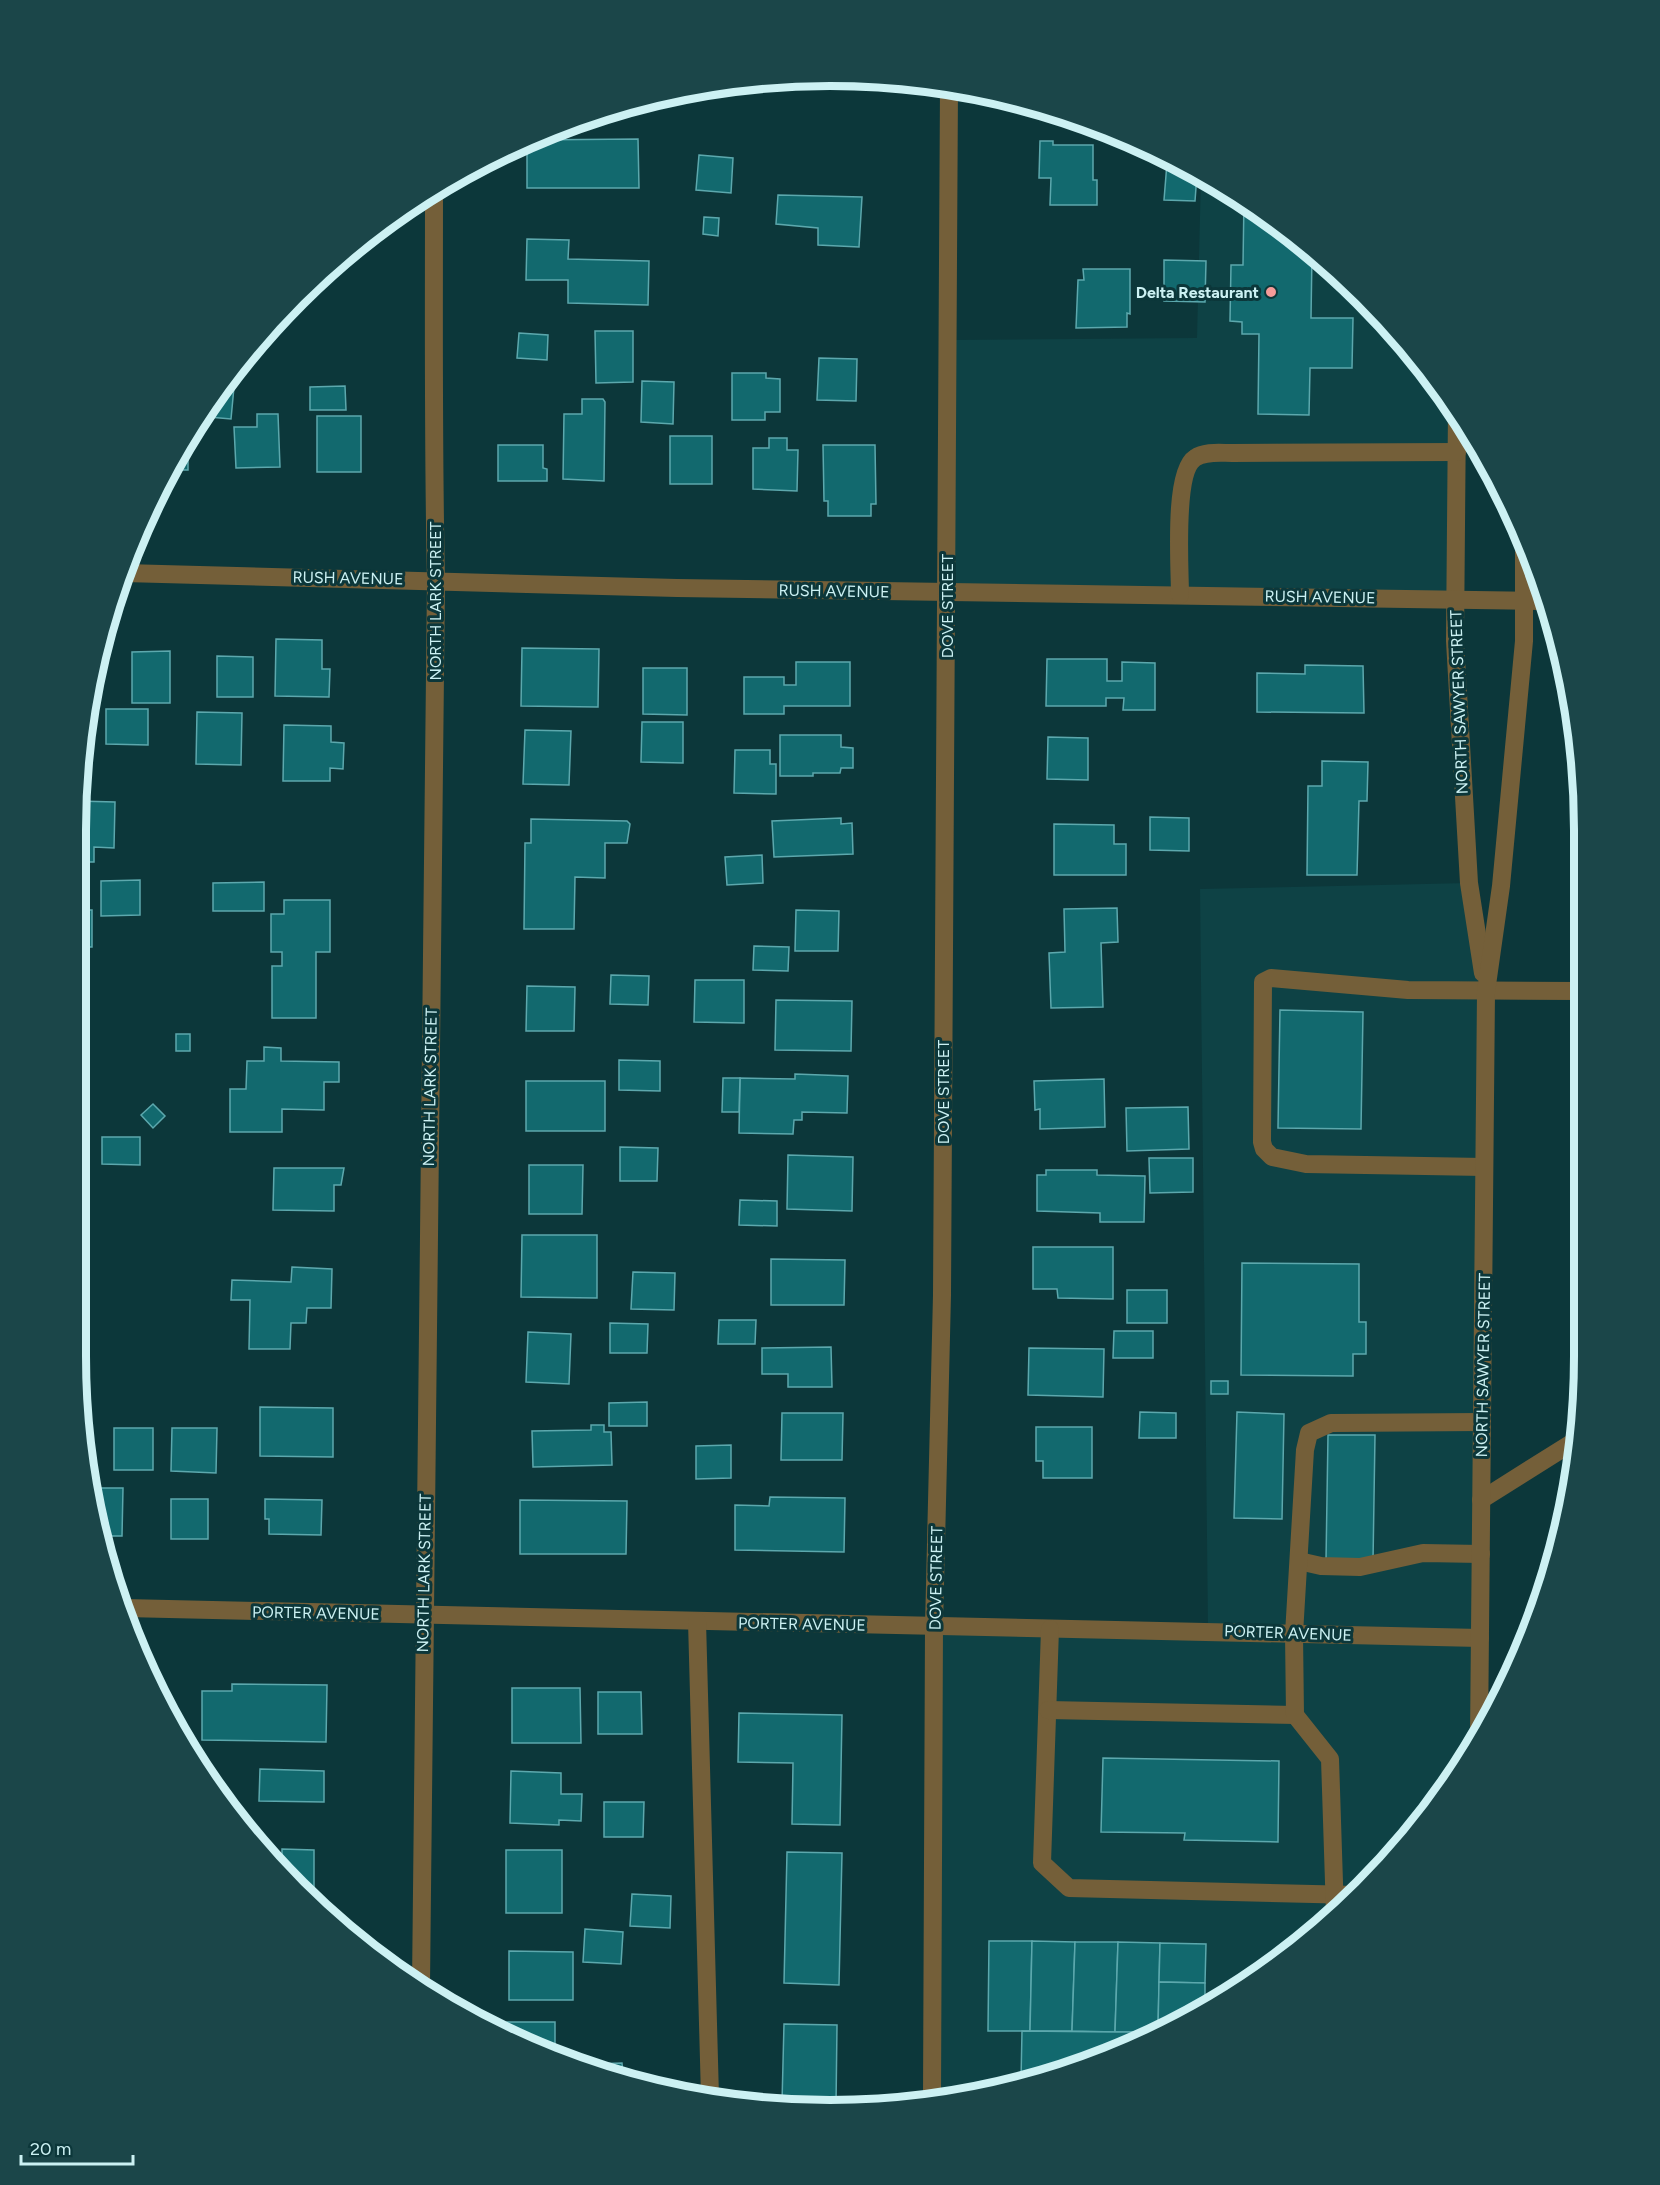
<svg xmlns="http://www.w3.org/2000/svg" width="1660" height="2185" font-family="Figtree,sans-serif">
<rect width="100%" height="100%" fill="#0c373a"/>
<g fill="#0e4245">
<polygon points="1201,176 1249,202 1364,296 1457,409 1454,600 947,592 948,340 1197,338"/>
<polygon points="1469,883 1486,992 1479,1738 1364,1889 1250,1983 1073,2070 932,2098 934,1626 1208,1631 1200,889"/>
</g>
<g fill="#12696e" stroke="#5ca8ad" stroke-width="1.5">
<polygon points="638,139 639,188 527,188 527,140"/>
<polygon points="1040,141 1053,141 1053,145 1093,145 1093,180 1097,180 1097,205 1050,205 1051,178 1039,178"/>
<polygon points="699,155 733,158 731,193 696,190"/>
<polygon points="1167,163 1177,163 1197,174 1195,201 1164,200"/>
<polygon points="778,195 862,197 859,247 818,245 818,228 776,224"/>
<polygon points="1244,199 1312,253 1311,318 1353,318 1352,368 1310,368 1309,415 1258,414 1259,334 1242,334 1242,322 1230,321 1231,265 1243,265"/>
<polygon points="704,217 719,218 718,236 703,234"/>
<polygon points="527,239 569,240 568,259 649,261 648,305 568,303 568,280 526,280"/>
<polygon points="1164,260 1206,261 1205,302 1164,301"/>
<polygon points="1083,269 1130,269 1130,314 1127,313 1127,327 1076,328 1078,280 1084,280"/>
<polygon points="595,331 633,331 633,382 596,383"/>
<polygon points="519,333 548,335 547,360 517,358"/>
<polygon points="819,358 857,359 856,401 817,400"/>
<polygon points="732,373 766,373 766,378 780,379 780,412 765,412 765,420 732,420"/>
<polygon points="642,381 674,382 673,424 641,422"/>
<polygon points="221,386 234,387 231,419 209,417 210,404"/>
<polygon points="345,386 346,410 310,410 310,387"/>
<polygon points="582,399 603,399 605,402 604,481 563,479 564,414 582,414"/>
<polygon points="257,414 278,414 280,467 236,468 234,427 257,427"/>
<rect x="317" y="416" width="44" height="56"/>
<rect x="670" y="436" width="42" height="48"/>
<polygon points="769,438 787,438 787,450 798,450 797,491 753,489 753,448 769,448"/>
<polygon points="188,440 188,470 169,470"/>
<polygon points="498,445 543,445 543,468 547,469 547,481 498,481"/>
<polygon points="823,445 875,445 876,504 871,504 871,516 828,516 828,501 824,501"/>
<polygon points="276,639 322,640 322,669 330,669 329,697 275,696"/>
<polygon points="522,648 599,649 598,707 521,706"/>
<polygon points="170,651 170,703 132,703 132,652"/>
<polygon points="217,656 253,657 253,697 217,697"/>
<polygon points="1047,659 1107,659 1107,681 1122,681 1122,662 1155,663 1155,710 1123,710 1124,698 1106,698 1106,706 1046,706"/>
<polygon points="796,662 850,662 850,706 784,706 784,714 744,714 744,677 784,677 784,685 796,685"/>
<polygon points="1305,665 1363,666 1364,713 1257,712 1257,673 1305,674"/>
<polygon points="643,668 687,668 687,715 643,714"/>
<polygon points="106,709 148,709 148,745 106,744"/>
<polygon points="197,712 242,713 241,765 196,764"/>
<polygon points="642,722 683,722 683,763 641,762"/>
<polygon points="284,725 331,726 331,742 344,743 343,769 330,768 330,781 283,781"/>
<polygon points="525,730 571,731 569,785 523,784"/>
<polygon points="780,735 841,735 841,747 853,748 853,768 841,768 840,773 813,773 813,776 780,776"/>
<polygon points="1048,737 1088,738 1088,780 1047,779"/>
<polygon points="735,750 770,750 770,764 776,764 776,794 734,793"/>
<polygon points="1322,761 1368,762 1367,801 1359,801 1357,875 1307,875 1308,786 1322,786"/>
<polygon points="77,801 115,802 114,848 94,847 94,862 76,862"/>
<polygon points="1150,817 1189,818 1189,851 1150,850"/>
<polygon points="841,818 841,824 852,823 853,854 774,857 772,821"/>
<polygon points="531,819 627,821 630,824 627,843 605,843 605,878 575,877 574,929 524,929 525,843 531,843"/>
<polygon points="1054,824 1114,825 1114,844 1126,844 1126,875 1054,875"/>
<polygon points="762,855 763,883 727,885 725,857"/>
<polygon points="140,880 140,915 101,916 101,881"/>
<polygon points="264,882 264,911 213,911 213,883"/>
<polygon points="284,900 330,900 330,952 316,952 316,1018 272,1018 272,966 282,966 282,952 271,952 271,914 284,914"/>
<polygon points="1117,908 1118,942 1101,943 1103,1007 1051,1008 1049,953 1065,952 1064,909"/>
<rect x="76" y="910" width="16" height="37"/>
<polygon points="796,910 839,911 838,951 795,951"/>
<polygon points="754,946 789,947 788,971 753,970"/>
<polygon points="611,975 649,976 648,1005 610,1004"/>
<polygon points="695,980 744,980 744,1023 694,1022"/>
<polygon points="527,986 575,987 574,1031 526,1031"/>
<polygon points="776,1000 852,1001 851,1051 775,1050"/>
<polygon points="1280,1010 1363,1012 1361,1129 1278,1128"/>
<rect x="176" y="1034" width="14" height="17"/>
<polygon points="264,1047 281,1048 281,1061 339,1062 339,1082 324,1082 324,1110 282,1109 282,1132 230,1132 230,1089 246,1089 247,1061 264,1061"/>
<polygon points="619,1060 660,1061 660,1091 619,1090"/>
<polygon points="795,1074 848,1076 847,1113 802,1112 802,1120 794,1120 793,1134 739,1133 740,1078 795,1079"/>
<polygon points="723,1078 740,1078 739,1112 722,1112"/>
<polygon points="1104,1079 1105,1127 1040,1129 1040,1109 1035,1110 1034,1081"/>
<rect x="526" y="1081" width="79" height="50"/>
<polygon points="153,1104 165,1116 153,1128 141,1115"/>
<polygon points="1188,1107 1189,1149 1127,1151 1126,1108"/>
<polygon points="102,1137 140,1137 140,1165 102,1164"/>
<polygon points="620,1147 658,1148 657,1181 620,1181"/>
<polygon points="76,1150 79,1150 79,1208 75,1208"/>
<polygon points="788,1155 853,1157 852,1211 787,1209"/>
<polygon points="1149,1158 1193,1158 1193,1192 1150,1193"/>
<polygon points="529,1165 583,1165 582,1214 529,1214"/>
<polygon points="274,1168 344,1168 341,1185 334,1185 334,1211 273,1210"/>
<polygon points="1046,1170 1097,1170 1097,1175 1145,1176 1144,1222 1100,1222 1100,1213 1037,1211 1037,1175 1046,1175"/>
<polygon points="740,1200 777,1201 777,1226 739,1225"/>
<polygon points="522,1235 597,1235 597,1298 521,1297"/>
<polygon points="1033,1247 1113,1247 1113,1299 1058,1298 1057,1289 1033,1289"/>
<polygon points="771,1259 845,1260 844,1305 771,1305"/>
<polygon points="1242,1263 1359,1264 1359,1322 1366,1322 1366,1354 1353,1354 1353,1376 1241,1375"/>
<polygon points="292,1267 332,1269 331,1308 307,1308 306,1323 291,1323 290,1349 249,1349 250,1300 231,1300 232,1280 291,1282"/>
<polygon points="633,1272 675,1273 674,1310 631,1309"/>
<rect x="1127" y="1290" width="40" height="33"/>
<polygon points="719,1320 756,1320 755,1344 718,1344"/>
<polygon points="610,1323 648,1324 647,1353 610,1353"/>
<polygon points="1114,1331 1153,1331 1153,1358 1113,1358"/>
<polygon points="528,1332 571,1334 569,1384 526,1382"/>
<polygon points="831,1347 832,1387 788,1387 788,1374 762,1374 762,1348"/>
<polygon points="1029,1348 1104,1349 1103,1397 1028,1395"/>
<rect x="1211" y="1381" width="17" height="13"/>
<polygon points="647,1402 647,1426 609,1426 609,1403"/>
<polygon points="260,1407 333,1408 333,1457 260,1456"/>
<polygon points="1140,1412 1176,1413 1176,1438 1139,1438"/>
<polygon points="1237,1412 1284,1414 1282,1519 1234,1518"/>
<polygon points="782,1413 843,1413 842,1460 781,1460"/>
<polygon points="591,1425 604,1425 604,1432 611,1432 612,1465 533,1467 532,1431 591,1430"/>
<polygon points="1036,1427 1092,1427 1092,1478 1043,1478 1043,1461 1036,1461"/>
<rect x="114" y="1428" width="39" height="42"/>
<polygon points="172,1428 217,1428 216,1473 171,1471"/>
<polygon points="1328,1435 1375,1435 1373,1562 1326,1561"/>
<polygon points="731,1445 731,1478 696,1479 696,1446"/>
<polygon points="93,1488 123,1488 122,1536 99,1536"/>
<polygon points="770,1497 845,1498 844,1552 735,1550 735,1505 769,1506"/>
<rect x="171" y="1499" width="37" height="40"/>
<polygon points="265,1499 322,1500 321,1535 269,1534 269,1519 265,1519"/>
<polygon points="520,1500 627,1501 626,1554 520,1554"/>
<polygon points="232,1684 327,1685 326,1742 202,1740 202,1691 232,1691"/>
<polygon points="512,1688 580,1688 581,1743 512,1743"/>
<polygon points="598,1692 641,1692 642,1734 598,1734"/>
<polygon points="739,1713 842,1715 840,1825 792,1824 793,1763 738,1762"/>
<polygon points="1103,1758 1279,1761 1278,1842 1184,1840 1185,1833 1101,1832"/>
<polygon points="260,1769 324,1771 324,1802 259,1801"/>
<polygon points="511,1771 561,1773 561,1794 582,1794 581,1821 559,1820 559,1825 510,1823"/>
<polygon points="604,1802 644,1802 643,1837 604,1837"/>
<polygon points="282,1849 314,1850 314,1894 302,1894 273,1859 282,1859"/>
<rect x="506" y="1850" width="56" height="63"/>
<polygon points="787,1852 842,1853 839,1985 784,1983"/>
<polygon points="632,1894 671,1896 670,1928 630,1926"/>
<polygon points="585,1929 623,1932 621,1964 583,1962"/>
<polygon points="989,1941 1032,1941 1030,2031 988,2031"/>
<polygon points="1032,1941 1075,1942 1072,2031 1030,2031"/>
<polygon points="1075,1942 1118,1942 1115,2032 1072,2031"/>
<polygon points="1118,1942 1160,1943 1158,2028 1150,2032 1115,2032"/>
<polygon points="1160,1943 1206,1944 1205,1983 1159,1982"/>
<polygon points="509,1951 573,1952 573,2000 509,2000"/>
<polygon points="1159,1982 1205,1983 1205,2005 1158,2028"/>
<polygon points="507,2022 555,2022 555,2052 506,2036"/>
<polygon points="784,2024 837,2025 836,2106 782,2102"/>
<polygon points="1022,2031 1115,2032 1150,2032 1073,2070 1021,2080"/>
<polygon points="622,2063 623,2075 591,2064"/>
</g>
<g fill="none" stroke-linecap="round" stroke-linejoin="round">
<g stroke="#745f39" stroke-width="18">
<polyline points="1457,409 1455,641 1469,883 1483,973"/>
<polyline points="124,573 677,588 1544,601"/>
<path d="M 1180,595 C 1180,569 1173,472 1195,458 C 1205,451 1220,453 1232,453 L 1457,452"/>
<polyline points="1484,1167 1306,1164 1272,1157 1264,1149 1262,1142 1263,982 1271,978 1408,990 1579,991"/>
<polyline points="1481,1500 1578,1439"/>
<polyline points="1299,1561 1321,1566 1360,1567 1423,1553 1481,1554"/>
<polyline points="125,1608 1480,1638"/>
<polyline points="697,1621 710,2097"/>
<polyline points="1050,1629 1042,1863 1069,1888 1356,1895"/>
<polyline points="1048,1710 1295,1715"/>
<polyline points="1479,1738 1486,992 1501,886 1524,641 1524,534"/>
<polyline points="1335,1913 1330,1759 1295,1715 1294,1634 1305,1450 1309,1433 1331,1423 1482,1422"/>
<path d="M 421,1985 L 436,580 C 433,450 434,320 434,190"/>
<polyline points="932,2098 934,1626 942,1295 949,87"/>
</g>
</g>
<circle fill="#f59b99" stroke="#0c373a" stroke-width="2" cx="1271" cy="292" r="6"/>
<g text-anchor="middle" dominant-baseline="central" stroke-width="6" stroke-linejoin="round" paint-order="stroke">
<g font-size="16" font-weight="bold" fill="#ccf1f3" stroke="#0c373a" text-anchor="end">
<text x="1259" y="292">Delta Restaurant</text>
</g>
<g font-size="16" fill="#ccf1f3" stroke="#0c373a">
<text transform="translate(348 578) rotate(1)">RUSH AVENUE</text>
<text transform="translate(834 591) rotate(1)">RUSH AVENUE</text>
<text transform="translate(1320 597) rotate(1)">RUSH AVENUE</text>
<text transform="translate(435 601) rotate(-90)">NORTH LARK STREET</text>
<text transform="translate(947 606) rotate(-90)">DOVE STREET</text>
<text transform="translate(1459 702) rotate(-92)">NORTH SAWYER STREET</text>
<text transform="translate(430 1087) rotate(-89)">NORTH LARK STREET</text>
<text transform="translate(943 1092) rotate(-90)">DOVE STREET</text>
<text transform="translate(1483 1365) rotate(-89)">NORTH SAWYER STREET</text>
<text transform="translate(424 1573) rotate(-89)">NORTH LARK STREET</text>
<text transform="translate(936 1578) rotate(-89)">DOVE STREET</text>
<text transform="translate(316 1613) rotate(1)">PORTER AVENUE</text>
<text transform="translate(802 1624) rotate(1)">PORTER AVENUE</text>
<text transform="translate(1288 1633) rotate(2)">PORTER AVENUE</text>
</g>
</g>
<path d="M0 0H1660V2185H0ZM830 86H830A744 744 0 0 1 1574 830V1356A744 744 0 0 1 830 2100H830A744 744 0 0 1 86 1356V830A744 744 0 0 1 830 86Z" fill="#1b4649" fill-rule="evenodd"/>
<path fill="none" stroke="#ccf1f3" stroke-width="8" d="M830 86H830A744 744 0 0 1 1574 830V1356A744 744 0 0 1 830 2100H830A744 744 0 0 1 86 1356V830A744 744 0 0 1 830 86Z"/>
<path d="M21 2155v9h112v-9" fill="none" stroke="#ccf1f3" stroke-width="3"/>
<text x="30" y="2155" font-size="18" fill="#ccf1f3" stroke="#0c373a" stroke-width="4.5" paint-order="stroke">20 m</text>
</svg>
